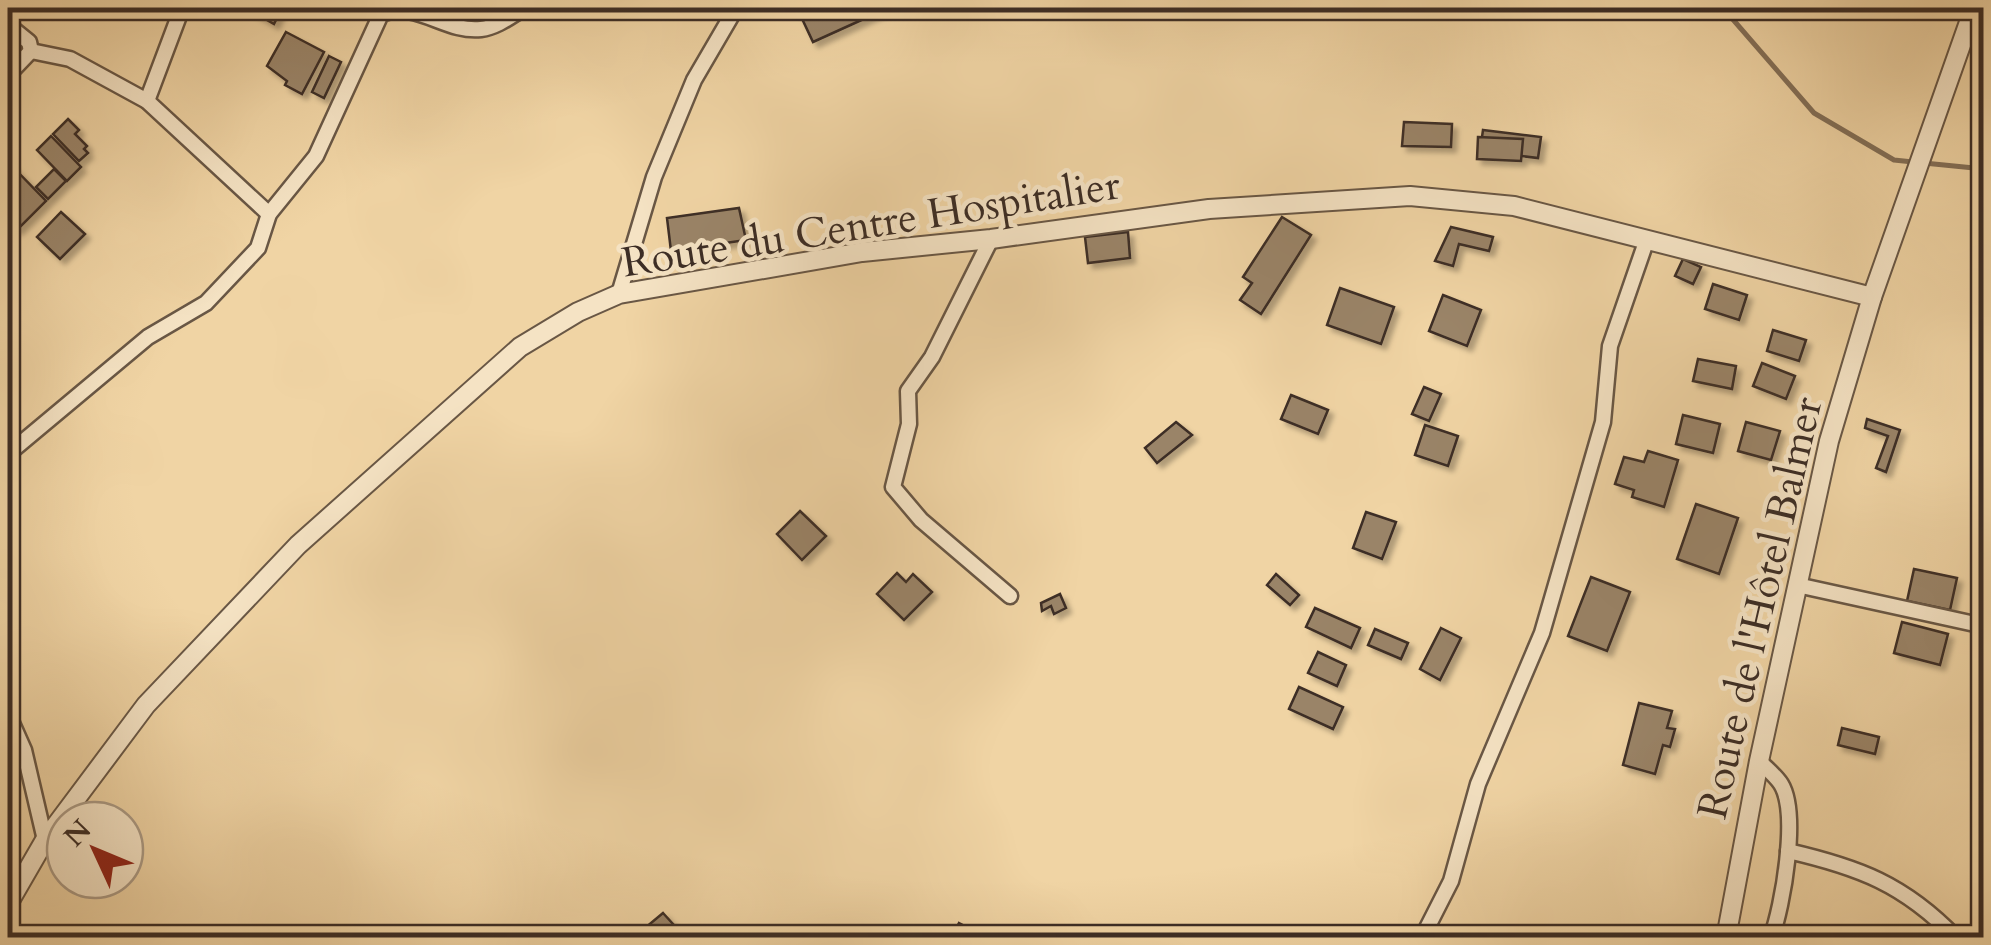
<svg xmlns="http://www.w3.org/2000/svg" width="1991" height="945" font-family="Cardo,serif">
<defs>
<filter id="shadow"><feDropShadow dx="5" dy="5" stdDeviation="2.5" flood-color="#0004"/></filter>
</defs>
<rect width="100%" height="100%" fill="#f0d4a4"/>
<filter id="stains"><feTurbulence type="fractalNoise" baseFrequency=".002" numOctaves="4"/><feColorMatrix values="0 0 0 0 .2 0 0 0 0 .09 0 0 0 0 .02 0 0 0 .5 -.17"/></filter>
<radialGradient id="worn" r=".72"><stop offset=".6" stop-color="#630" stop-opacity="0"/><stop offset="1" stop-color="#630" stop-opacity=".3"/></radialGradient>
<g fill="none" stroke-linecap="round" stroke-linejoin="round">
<g stroke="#836f57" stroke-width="5">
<polyline points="1723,8 1814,113 1894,160 1913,162"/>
<polyline points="1924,163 1984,169"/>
</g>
</g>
<g fill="#9a8467" stroke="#3c2d25" stroke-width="2.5" filter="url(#shadow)">
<polygon points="246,8 282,8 274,24"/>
<polygon points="797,8 888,8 813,42"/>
<polygon points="286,32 324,52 302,94 285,85 287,81 267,66"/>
<polygon points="329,56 341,62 324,98 312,92"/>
<polygon points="68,119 79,130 75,134 87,146 84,149 88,153 79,161 53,134"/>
<polygon points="1404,122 1452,124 1451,147 1402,146"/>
<polygon points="1483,130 1541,137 1538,158 1480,151"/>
<polygon points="51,136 81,167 67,181 37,150"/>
<polygon points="1478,137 1523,139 1521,161 1477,159"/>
<polygon points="12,166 46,201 17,230 8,220 8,170"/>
<polygon points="54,169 66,181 48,199 36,187"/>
<polygon points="739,208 746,240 671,251 667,218"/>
<polygon points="61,212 85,234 60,259 37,237"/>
<polygon points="1282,217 1311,235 1261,314 1240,300 1252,283 1243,277"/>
<polygon points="1451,227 1493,237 1489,251 1459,244 1453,266 1435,261"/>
<polygon points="1128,232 1130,258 1088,263 1085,237"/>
<polygon points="1683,259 1701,267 1693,284 1675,276"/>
<polygon points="1713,284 1747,295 1739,320 1705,309"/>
<polygon points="1340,288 1394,307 1381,344 1327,325"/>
<polygon points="1443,295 1481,310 1467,346 1429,331"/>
<polygon points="1773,330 1806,340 1799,361 1767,351"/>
<polygon points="1698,359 1736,366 1732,389 1693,381"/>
<polygon points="1762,363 1795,376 1786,399 1753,386"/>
<polygon points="1424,387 1441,394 1429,421 1412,414"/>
<polygon points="1291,395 1328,410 1318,434 1281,419"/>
<polygon points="1683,415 1720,424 1713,453 1676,444"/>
<polygon points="1867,419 1900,430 1886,472 1876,468 1888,436 1865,428"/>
<polygon points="1176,422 1192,435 1157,463 1145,448"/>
<polygon points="1746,422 1780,431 1771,460 1738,451"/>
<polygon points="1425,425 1458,436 1448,466 1415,455"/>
<polygon points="1648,451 1678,460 1664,507 1632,497 1634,490 1615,484 1624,457 1644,462"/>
<polygon points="1696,504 1738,518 1719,574 1677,559"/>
<polygon points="800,511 826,536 802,560 777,534"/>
<polygon points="1366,512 1396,522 1382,559 1353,548"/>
<polygon points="1914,569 1957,578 1950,610 1907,601"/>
<polygon points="897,573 906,582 913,574 932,592 904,620 877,594"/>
<polygon points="1276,574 1299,595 1290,605 1267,585"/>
<polygon points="1591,577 1630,592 1607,651 1568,636"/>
<polygon points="1060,594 1066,608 1054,614 1051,606 1042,611 1041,603"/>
<polygon points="1315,608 1360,628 1351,648 1306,627"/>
<polygon points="1902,622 1948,634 1940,665 1894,653"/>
<polygon points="1441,628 1461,638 1440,680 1420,669"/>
<polygon points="1375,629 1408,643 1401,659 1368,645"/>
<polygon points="1318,652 1346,665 1337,686 1308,673"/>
<polygon points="1299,687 1343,707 1333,729 1289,709"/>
<polygon points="1639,703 1672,711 1667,728 1675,729 1670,747 1663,745 1655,774 1623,765"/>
<polygon points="1842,728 1879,737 1875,754 1838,745"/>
<polygon points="1978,733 1984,734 1984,779 1974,779"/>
<polygon points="663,913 673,924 666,929 673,938 633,938"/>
<polygon points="959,923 984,936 951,938"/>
</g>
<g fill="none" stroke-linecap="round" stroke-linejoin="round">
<g stroke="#695745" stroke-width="19">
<g id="minor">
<polyline points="8,25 29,42 31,51"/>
<polyline points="31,51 70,59 147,101 269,214"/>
<polyline points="8,75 31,51"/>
<polyline points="147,101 182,8"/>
<polyline points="991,239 932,357 908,391 909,424 893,487 921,520 1010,596"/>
<polyline points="619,294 654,177 694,80 736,8"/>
<path d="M 8,454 L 148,337 L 206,303 L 258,248 L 269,214 L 316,156 L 381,14 C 417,0 445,33 481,29 C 497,27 511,16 524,8"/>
<polyline points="1797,585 1984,626"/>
<polyline points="8,714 24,750 45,840"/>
<path d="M 1759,761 C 1766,768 1776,776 1781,784 C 1799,813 1783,906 1771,938"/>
<path d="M 1788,851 C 1858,867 1904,884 1956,938"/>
<polyline points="1422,938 1451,881 1478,784 1542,633 1603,422 1610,346 1647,239"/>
</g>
</g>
<g stroke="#695745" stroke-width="22">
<g id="tertiary">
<polyline points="8,904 45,840 146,705 298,545 520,347 578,312 619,294 862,252 991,239 1209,209 1410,196 1514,206 1872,297"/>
<polyline points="1726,938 1759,761 1829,441 1872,297 1974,8"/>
</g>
</g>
<use href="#minor" stroke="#f5e3c4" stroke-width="14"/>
<use href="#tertiary" stroke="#f5e3c4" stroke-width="18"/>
</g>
<g text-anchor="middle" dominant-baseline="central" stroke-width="9" stroke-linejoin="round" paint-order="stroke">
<g font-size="42" fill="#3c2d25" stroke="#f5e3c4">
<text transform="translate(871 224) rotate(-9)">Route du Centre Hospitalier</text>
<text transform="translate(1760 608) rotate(-77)">Route de l'Hôtel Balmer</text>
</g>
</g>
<rect width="1991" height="945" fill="none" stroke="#f0d4a4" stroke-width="40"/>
<rect x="10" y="10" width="1971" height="925" fill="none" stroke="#3c2d25" stroke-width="5"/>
<rect x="20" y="20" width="1951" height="905" fill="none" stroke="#3c2d25" stroke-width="2.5"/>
<g transform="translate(95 850) rotate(314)"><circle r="48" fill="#f5e3c4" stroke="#ab9a84" stroke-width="2.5"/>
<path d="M0-8L18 38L0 25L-18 38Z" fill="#8f2418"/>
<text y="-15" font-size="28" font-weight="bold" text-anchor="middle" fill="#3c2d25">N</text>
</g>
<rect width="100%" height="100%" filter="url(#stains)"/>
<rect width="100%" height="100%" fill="url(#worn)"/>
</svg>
